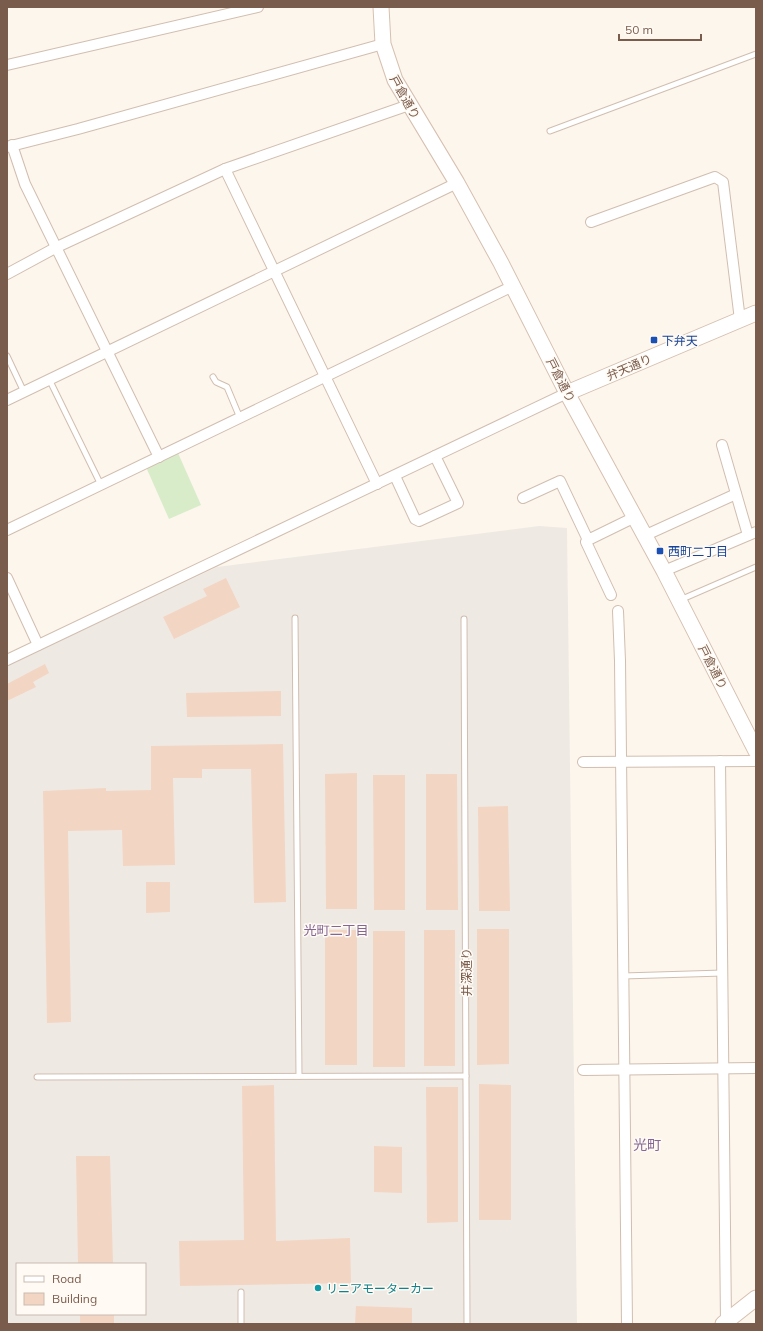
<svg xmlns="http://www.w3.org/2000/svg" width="763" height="1331" font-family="Mulish,'Noto Sans JP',sans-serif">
<rect width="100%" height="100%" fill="#fdf6ec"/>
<path fill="#efe9e4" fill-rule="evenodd" d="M 539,526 L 567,528 L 577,1324 L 7,1324 L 7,666 L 217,567 ZM 17,1264 L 145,1264 L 145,1314 L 17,1314 Z"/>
<polygon fill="#d8ecc9" points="178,453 201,505 169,519 146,467"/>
<g fill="#f3d5c3">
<polygon points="226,578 240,607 174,639 163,617 207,596 203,589"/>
<polygon points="45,664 49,673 33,682 36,687 7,701 7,684"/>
<polygon points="281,691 281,716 187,717 186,693"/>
<polygon points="283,744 286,902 254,903 251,769 202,769 202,778 173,778 175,865 123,866 122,830 68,831 71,1022 47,1023 43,791 106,788 106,791 151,790 151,746"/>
<polygon points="357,773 357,909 326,909 325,774"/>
<polygon points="426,774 457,774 458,910 426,910"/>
<polygon points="373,775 405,775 405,910 374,910"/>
<polygon points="508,806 510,911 479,911 478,807"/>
<polygon points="146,882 170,882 170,912 146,913"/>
<polygon points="477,929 509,929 509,1064 477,1065"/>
<rect x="325" y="930" width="32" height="135"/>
<rect x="424" y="930" width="31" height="136"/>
<rect x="373" y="931" width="32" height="136"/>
<polygon points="479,1084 511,1085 511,1220 479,1220"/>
<polygon points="274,1085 276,1241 350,1238 351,1283 180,1286 179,1241 244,1240 242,1086"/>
<polygon points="426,1087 458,1087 458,1222 427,1223"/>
<polygon points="374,1146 402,1147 402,1193 374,1192"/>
<polygon points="76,1156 110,1156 113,1264 78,1264"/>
<polygon points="356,1306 412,1308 412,1324 355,1324"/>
<rect x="80" y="1314" width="34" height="10"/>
</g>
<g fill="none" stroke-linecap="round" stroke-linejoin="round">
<g stroke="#d1beb0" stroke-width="7">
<g id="lane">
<polyline points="550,131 756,54"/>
<polyline points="7,356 24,392"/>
<polyline points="213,377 216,382 227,387 240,418"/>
<polyline points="49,379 101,485"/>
<polyline points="680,600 756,567"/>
<polyline points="295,618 299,1076"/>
<polyline points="464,619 467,1324"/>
<polyline points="623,976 723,973"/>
<polyline points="37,1077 466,1076"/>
<polyline points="241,1292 241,1324"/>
</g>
</g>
<g stroke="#d1beb0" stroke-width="12">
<g id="street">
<polyline points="7,65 258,7"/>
<polyline points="12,145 25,184 159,457"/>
<polyline points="7,147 78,129 383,44"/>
<polyline points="225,169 377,484"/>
<polyline points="591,222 715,177 723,182 740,320"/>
<polyline points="7,274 57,247 225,169 409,105"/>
<polyline points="7,400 457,183"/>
<polyline points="722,445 748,535"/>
<polyline points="395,476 415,519 419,521 458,503 435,456"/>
<polyline points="523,498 560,481 588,540 635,517"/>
<polyline points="7,530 513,286"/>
<polyline points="646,535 736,494"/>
<polyline points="588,540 586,542 611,595"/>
<polyline points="664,571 756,532"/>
<polyline points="7,578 38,645"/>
<polyline points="618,611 620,661 627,1324"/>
<polyline points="7,660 567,393"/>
<polyline points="720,761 726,1322"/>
<polyline points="583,762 756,761"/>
<polyline points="583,1070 756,1068"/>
</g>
</g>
<g stroke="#d6c0b0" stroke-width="17">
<g id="secondary">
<polyline points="381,7 383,44 395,80 457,183 501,263 567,393 664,571 756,751"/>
<polyline points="567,393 756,313"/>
<polyline points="723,1324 756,1298"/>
</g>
</g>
<use href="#lane" stroke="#fff" stroke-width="5"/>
<use href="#street" stroke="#fff" stroke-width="10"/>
<use href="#secondary" stroke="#fff" stroke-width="15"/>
</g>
<g fill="#1a4fb4" stroke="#fffaf3" stroke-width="1.5">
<rect x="650" y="336" width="8" height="8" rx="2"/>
<rect x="656" y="547" width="8" height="8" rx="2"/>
</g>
<circle fill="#0f9aa8" stroke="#fffaf3" stroke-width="1.5" cx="318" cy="1288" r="4"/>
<g text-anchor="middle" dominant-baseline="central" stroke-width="3" stroke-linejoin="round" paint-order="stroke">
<g font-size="12" fill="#7a5c4d" stroke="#fffaf3">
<text transform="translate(405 97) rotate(61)">戸倉通り</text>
<text transform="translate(629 367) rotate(-23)">弁天通り</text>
<text transform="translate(561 380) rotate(63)">戸倉通り</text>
<text transform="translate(713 667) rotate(63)">戸倉通り</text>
<text transform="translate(466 972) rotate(-90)">井深通り</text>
</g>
<g font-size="12" fill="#164399" stroke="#fffaf3" text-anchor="start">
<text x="662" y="340">下弁天</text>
<text x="668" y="551">西町二丁目</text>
</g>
<g font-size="12" fill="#0d838f" stroke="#fffaf3" text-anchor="start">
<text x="326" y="1288">リニアモーターカー</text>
</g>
<g font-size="13" fill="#846695" stroke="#fffaf3">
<text x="336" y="930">光町二丁目</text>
</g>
<g font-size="14" fill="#846695" stroke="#fffaf3">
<text x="647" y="1145">光町</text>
</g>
</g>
<rect width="763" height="1331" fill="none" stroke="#7a5c4d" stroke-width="16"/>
<rect x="16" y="1263" width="130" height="52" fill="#fffaf3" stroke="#cabbb1"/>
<rect x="24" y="1276" width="20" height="6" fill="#ffffff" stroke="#cabbb1"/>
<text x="52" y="1283" font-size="12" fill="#7a5c4d">Road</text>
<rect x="24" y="1293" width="20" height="12" fill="#f3d5c3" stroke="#cabbb1"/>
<text x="52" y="1303" font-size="12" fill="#7a5c4d">Building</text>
<path d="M619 34v6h82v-6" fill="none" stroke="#7a5c4d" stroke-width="2"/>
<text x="625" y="34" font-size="12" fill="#7a5c4d" stroke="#fffaf3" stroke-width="3" paint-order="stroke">50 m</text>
</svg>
